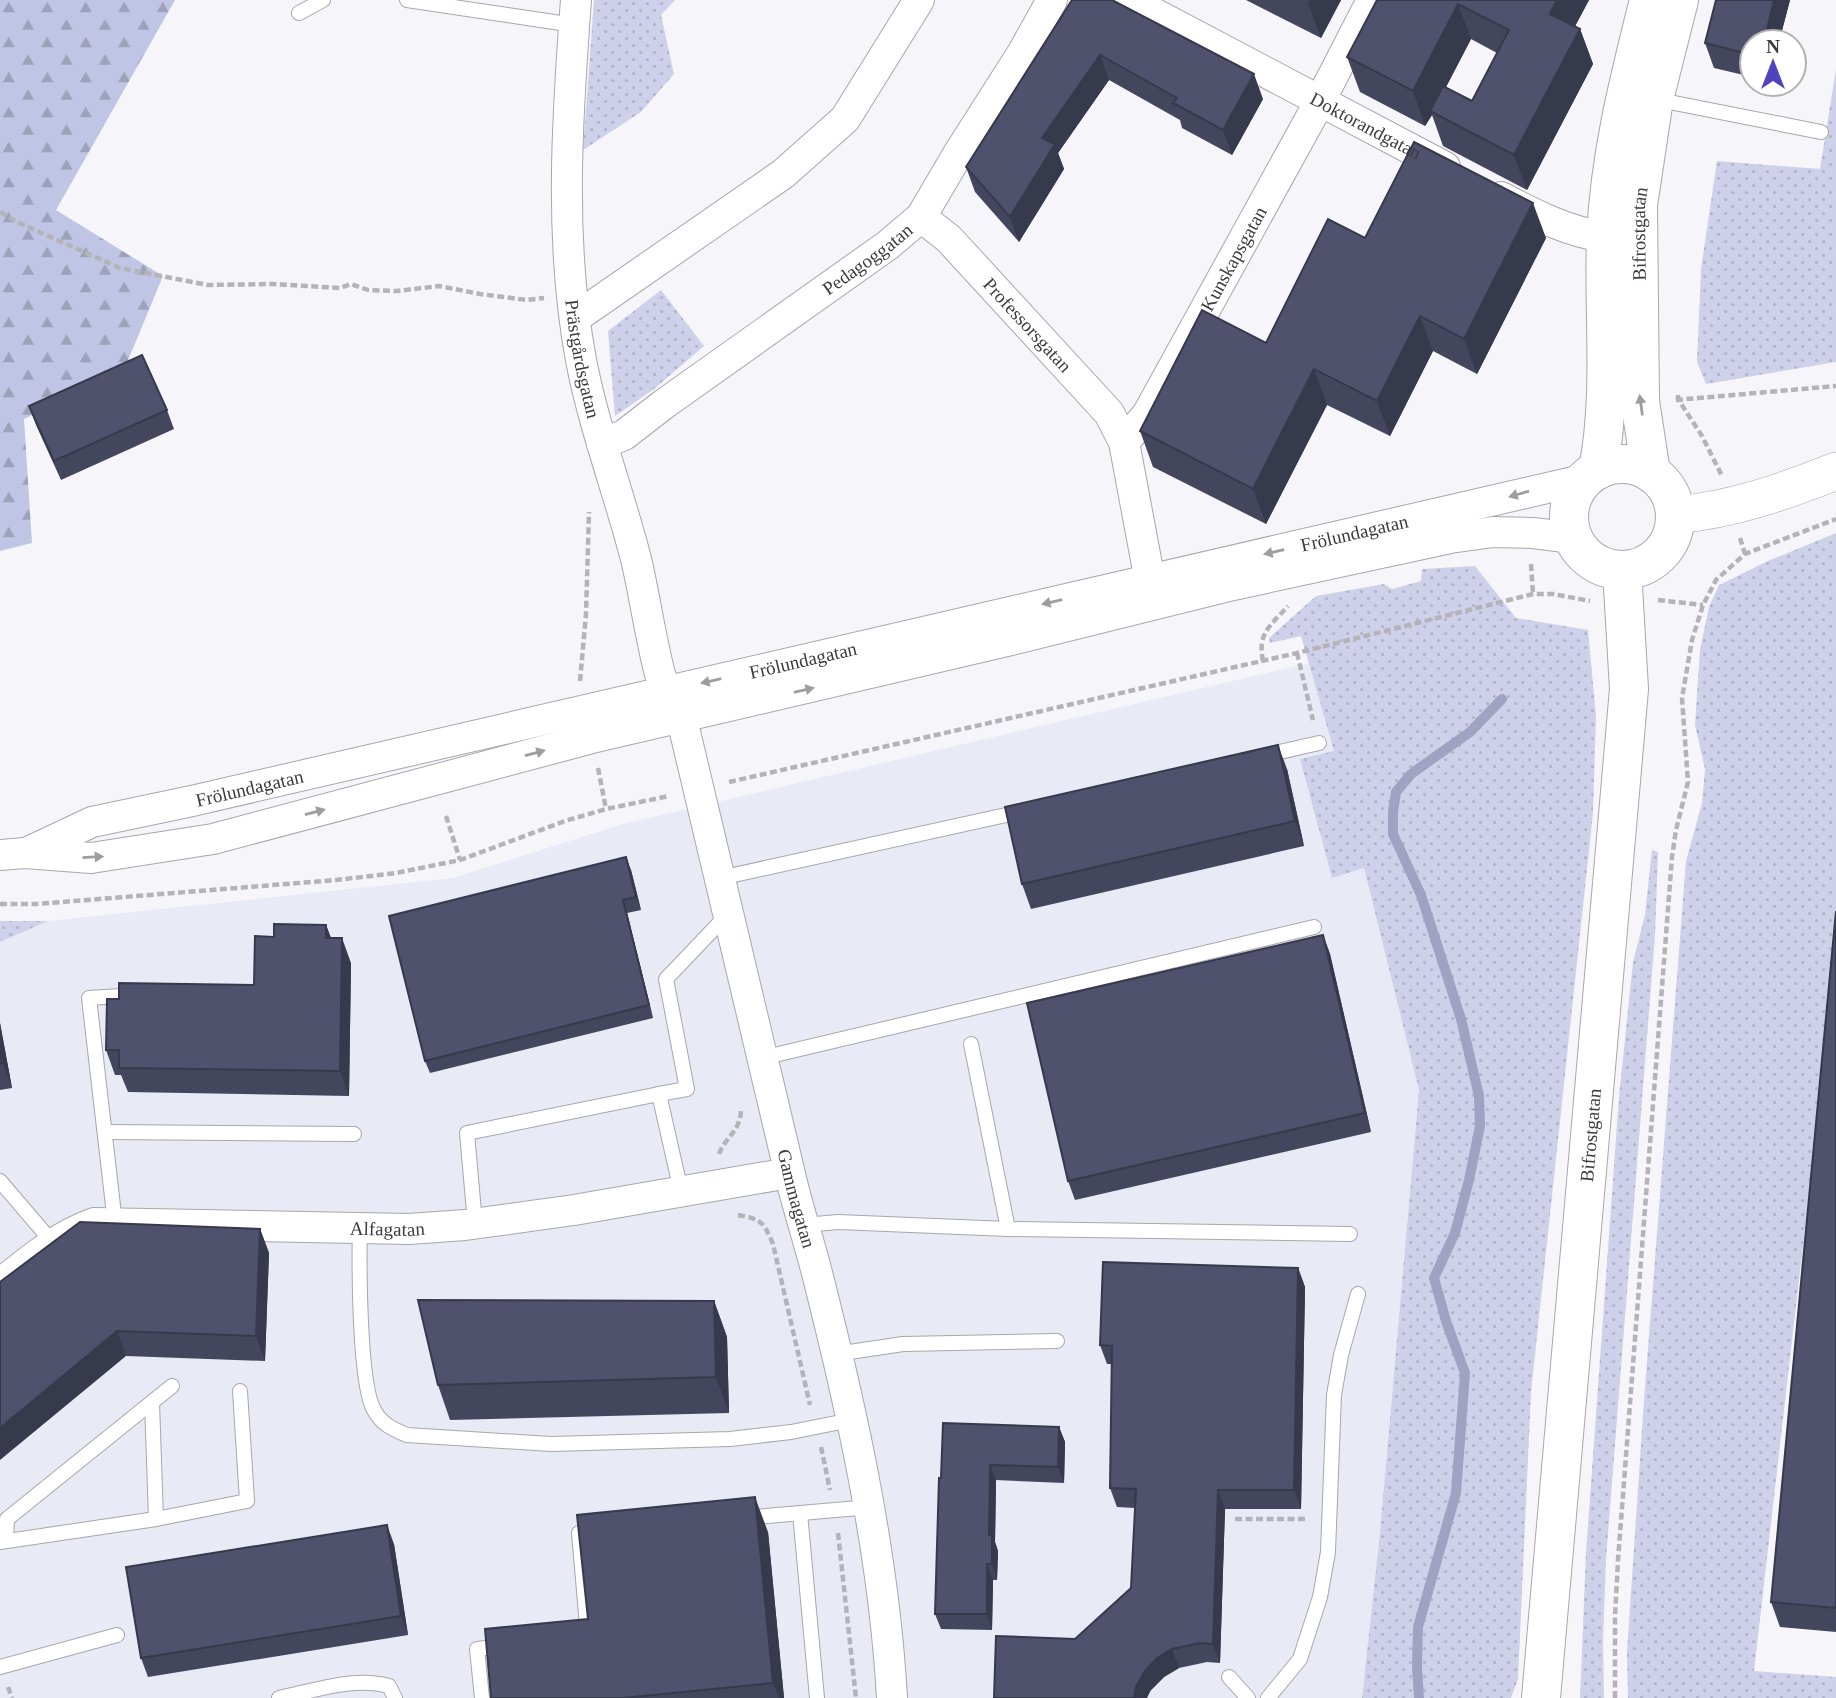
<svg xmlns="http://www.w3.org/2000/svg" width="1836" height="1698" font-family="Georgia,serif">
<defs>
<pattern id="grass-dots" width="8" height="8" patternUnits="userSpaceOnUse" patternTransform="scale(1.75)"><rect width="8" height="8" fill="#ced1e9"/><path d="M2 2h.1M6 6h.1" fill="none" stroke="#b2b4c9" stroke-width="1.8" stroke-linecap="round"/></pattern>
<pattern id="forest-firs" width="22" height="20" patternUnits="userSpaceOnUse" patternTransform="scale(1.75)"><rect width="22" height="20" fill="#c1c5e5"/><path d="M5 1l3.5 6h-7zM16 11l3.5 6h-7z" fill="#9ea1bb"/></pattern>
</defs>
<rect width="100%" height="100%" fill="#f5f5fa"/>
<polygon fill="#e8eaf6" points="1309,663 1334,752 1300,759 1332,878 1364,868 1419,1090 1380,1532 1362,1698 0,1698 0,942 48,921 453,878 623,824"/>
<g fill="url(#grass-dots)">
<polygon points="594,0 675,0 661,15 674,74 641,112 583,150"/>
<polygon points="1836,69 1836,362 1706,384 1697,362 1701,269 1717,161 1820,169"/>
<polygon points="661,290 704,346 654,389 615,416 608,331"/>
<polygon points="1836,533 1836,958 1754,1671 1836,1677 1836,1698 1628,1698 1627,1652 1644,1400 1686,861 1702,803 1705,769 1695,725 1700,650 1709,607 1719,585 1768,561"/>
<polygon points="1475,566 1516,618 1588,630 1596,716 1593,813 1531,1392 1518,1679 1511,1698 1362,1698 1380,1532 1419,1090 1364,868 1332,878 1300,759 1334,751 1301,636 1270,643 1269,638 1316,596 1384,584 1392,589 1421,581 1422,569"/>
<polygon points="1652,850 1658,852 1655,935 1606,1559 1603,1639 1604,1698 1580,1698 1586,1553 1619,1097 1633,962 1645,915"/>
<polygon points="0,921 48,921 0,942"/>
</g>
<polygon fill="url(#forest-firs)" points="0,0 175,0 56,210 163,276 124,370 24,419 32,543 0,551"/>
<g fill="none" stroke-linecap="round" stroke-linejoin="round">
<polyline stroke="#9fa2c1" stroke-width="10" points="1419,1698 1417,1667 1418,1627 1456,1493 1465,1373 1446,1321 1434,1278 1455,1233 1469,1180 1480,1126 1479,1096 1461,1019 1421,895 1393,834 1393,812 1396,792 1411,774 1470,732 1502,699"/>
<g stroke="#a7a7ac" stroke-width="16">
<g id="service">
<polyline points="407,0 574,25"/>
<polyline points="299,13 323,0"/>
<polyline points="1654,99 1821,132"/>
<polyline points="1262,756 1319,743"/>
<polyline points="720,878 1024,811"/>
<polyline points="971,1044 1008,1229"/>
<polyline points="762,1058 1314,927"/>
<polyline points="659,1094 687,1089 666,979 727,915"/>
<polyline points="106,1132 354,1134"/>
<polyline points="0,1181 53,1243"/>
<polyline points="115,1223 89,998 137,995"/>
<polyline points="475,1223 467,1133 659,1094 681,1191"/>
<polyline points="804,1225 838,1222 1008,1229 1350,1234"/>
<path d="M 360,1228 C 359,1263 359,1384 374,1410 C 382,1425 393,1429 407,1435 L 551,1444 L 730,1439 L 791,1432 L 851,1420"/>
<polyline points="836,1354 903,1344 1057,1341"/>
<polyline points="152,1402 156,1519"/>
<polyline points="800,1513 817,1698"/>
<polyline points="743,1518 870,1507"/>
<polyline points="6,1541 7,1519 172,1386"/>
<polyline points="0,1542 156,1519 247,1501 240,1391"/>
<polyline points="588,1637 579,1533 598,1532"/>
<polyline points="0,1667 117,1635"/>
<polyline points="1229,1677 1248,1698"/>
<path d="M 279,1698 C 313,1691 355,1676 389,1686 L 395,1698"/>
<polyline points="482,1698 477,1649 503,1646"/>
<polyline points="1268,1698 1300,1659 1320,1597 1328,1552 1334,1395 1341,1355 1358,1294"/>
</g>
</g>
<g stroke="#a7a7ac" stroke-width="32">
<g id="minor">
<path id="s1" d="M 576,0 C 567,119 559,242 581,360 C 594,428 619,493 636,559 C 645,597 650,636 660,674 C 666,694 680,711 685,732 C 721,878 753,1024 789,1170 C 797,1206 809,1241 818,1277 C 853,1415 884,1555 892,1698"/>
<path id="s2" d="M 1129,0 L 1445,167"/>
<path d="M 1501,197 C 1533,214 1570,233 1606,237"/>
<path id="s3" d="M 921,217 L 949,239 L 1109,413 L 1124,442 L 1153,597"/>
<polyline points="575,318 783,174 845,119 919,0"/>
<path id="s4" d="M 1124,442 L 1147,415 L 1320,101 L 1372,0"/>
<path id="s5" d="M 602,444 L 624,435 L 664,404 L 888,245 L 921,217 L 958,154 L 1023,52 L 1052,0"/>
<path id="s6" d="M 26,853 L 92,822 L 192,801 L 1586,479"/>
<polyline points="0,855 25,853 91,858 213,839 592,738 1003,642 1233,585 1450,538 1493,532 1533,533 1573,538"/>
<path id="s7" d="M 0,1284 C 30,1260 58,1236 94,1223 L 409,1229 L 465,1225 L 574,1210 L 789,1173"/>
</g>
</g>
<g stroke="#a7a7ac" stroke-width="38">
<path id="tertiary" d="M 1675,515 C 1732,510 1783,492 1836,471"/>
</g>
<g stroke="#a7a7ac" stroke-width="40">
<g id="secondary">
<circle cx="1622" cy="517" r="53"/>
<path d="M 1598,470 C 1613,393 1603,313 1606,236 C 1610,153 1629,80 1649,0"/>
<path id="s8" d="M 1651,473 L 1640,401 L 1638,205 L 1654,99 L 1679,0"/>
<path id="s9" d="M 1541,1698 L 1629,689 L 1622,570"/>
</g>
</g>
<g stroke="#b4b4b8" stroke-width="4.5" stroke-dasharray="7 3.5" stroke-linecap="butt">
<polyline points="0,212 17,222 120,268 208,285 273,284 340,288 351,284 368,290 397,291 439,286 480,294 527,300 544,298"/>
<polyline points="1678,395 1678,399 1702,436 1722,476"/>
<polyline points="1676,400 1836,386"/>
<polyline points="1740,538 1745,554"/>
<polyline points="1531,564 1533,594"/>
<polyline points="1658,600 1703,605"/>
<polyline points="1297,653 1313,720"/>
<path d="M 1263,661 C 1257,633 1271,625 1288,606"/>
<polyline points="580,681 586,614 589,512"/>
<polyline points="598,768 606,809"/>
<polyline points="729,782 1297,653 1533,594 1553,594 1590,601"/>
<polyline points="446,816 460,860"/>
<polyline points="0,904 37,904 336,880 396,873 460,860 565,821 606,809 669,796"/>
<path d="M 719,1154 C 726,1136 740,1132 741,1110"/>
<path d="M 738,1215 C 762,1219 764,1223 773,1244 L 810,1405"/>
<polyline points="821,1447 830,1490"/>
<polyline points="1235,1519 1308,1519"/>
<polyline points="838,1533 856,1698"/>
<polyline points="8,1687 12,1698"/>
<polyline points="1615,1698 1615,1616 1618,1560 1672,857 1676,830 1688,782 1682,698 1692,640 1703,605 1716,580 1745,554 1836,519"/>
</g>
<use href="#service" stroke="#fff" stroke-width="14"/>
<use href="#minor" stroke="#fff" stroke-width="30"/>
<use href="#tertiary" stroke="#fff" stroke-width="37"/>
<use href="#secondary" stroke="#fff" stroke-width="38"/>
</g>
<g fill="#44465e" fill-rule="evenodd">
<polygon points="1072,0 1263,99 1232,155 1182,128 1180,120 1109,80 1058,153 1064,169 1019,242 975,192 966,167"/>
<polygon points="1246,0 1341,0 1321,38"/>
<path d="M 1377,0 L 1589,0 L 1575,26 L 1580,29 L 1593,64 L 1527,190 L 1443,146 L 1432,115 L 1425,126 L 1360,92 L 1347,57 ZM 1471,39 L 1497,53 L 1472,101 L 1446,87 Z"/>
<polygon points="1716,0 1790,0 1779,42 1752,42 1752,77 1714,68 1705,43"/>
<polygon points="1365,238 1546,238 1477,374 1433,351 1390,436 1327,405 1266,524 1153,467 1140,431 1266,343"/>
<polygon points="29,406 167,410 174,429 61,480 36,425"/>
<polygon points="1287,769 1304,846 1031,909 1022,884"/>
<polygon points="631,870 641,910 627,913 653,1018 430,1073 425,1061"/>
<polygon points="1836,911 1836,1632 1780,1627 1771,1602"/>
<polygon points="326,925 331,938 351,963 349,1096 128,1092 121,1075 115,1075 106,1050 119,999 254,985 274,937"/>
<polygon points="1323,935 1330,954 1371,1132 1075,1200 1068,1181"/>
<polygon points="0,1023 12,1088 0,1090"/>
<polygon points="260,1229 269,1253 265,1361 126,1356 0,1282"/>
<polygon points="1298,1268 1305,1287 1301,1509 1225,1509 1220,1663 1207,1662 1179,1668 1164,1677 1151,1690 1075,1639 1131,1588 1135,1508 1117,1507 1110,1488 1112,1364 1107,1364 1100,1345"/>
<polygon points="714,1301 727,1337 729,1413 450,1420 438,1385"/>
<polygon points="1059,1427 1065,1442 1064,1483 996,1480 995,1542 998,1551 997,1580 993,1580 992,1630 941,1629 935,1614 941,1478"/>
<polygon points="768,1532 784,1698 491,1698 588,1619"/>
<polygon points="394,1544 408,1635 148,1677 141,1658"/>
</g>
<g fill="#37394c">
<polygon points="1310,0 1341,0 1321,38 1308,3"/>
<polygon points="1557,0 1589,0 1563,49 1550,14"/>
<polygon points="1774,0 1790,0 1779,42 1764,42"/>
<polygon points="1458,4 1471,39 1433,112 1430,111 1432,115 1425,126 1413,91"/>
<polygon points="1580,29 1593,64 1527,190 1514,155"/>
<polygon points="1100,55 1109,80 1058,153 1064,169 1019,242 1010,217 1042,138"/>
<polygon points="1254,74 1263,99 1232,155 1223,130"/>
<polygon points="1533,203 1546,238 1477,374 1464,339"/>
<polygon points="1420,316 1433,351 1390,436 1377,401"/>
<polygon points="1314,369 1327,405 1266,524 1253,489"/>
<polygon points="1278,745 1287,769 1304,846 1295,821"/>
<polygon points="626,857 631,870 641,910 636,897"/>
<polygon points="623,900 627,913 653,1018 649,1005"/>
<polygon points="326,925 335,949 326,938"/>
<polygon points="1323,935 1330,954 1371,1132 1365,1113"/>
<polygon points="342,938 351,963 349,1096 340,1071"/>
<polygon points="0,1023 12,1088 3,1063 0,1048"/>
<polygon points="260,1229 269,1253 265,1361 256,1336"/>
<polygon points="1298,1268 1305,1287 1301,1509 1294,1490"/>
<polygon points="714,1301 727,1337 729,1413 716,1377"/>
<polygon points="117,1331 126,1356 0,1460 0,1428"/>
<polygon points="1059,1427 1065,1442 1064,1483 1058,1467"/>
<polygon points="990,1465 996,1480 995,1542 998,1551 997,1580 992,1564 989,1535"/>
<polygon points="1218,1490 1225,1509 1220,1663 1213,1644"/>
<polygon points="755,1497 768,1532 784,1698 779,1698 773,1683"/>
<polygon points="387,1525 394,1544 408,1635 401,1616"/>
<polygon points="987,1564 993,1580 992,1630 987,1614"/>
<polygon points="1172,1649 1179,1668 1164,1677 1151,1690 1147,1698 1134,1698 1136,1687 1144,1672 1157,1658"/>
</g>
<g fill="#4f516d" stroke="#37394c" stroke-width="2">
<polygon points="1072,0 1112,0 1254,74 1223,130 1173,103 1177,98 1100,55 1042,138 1055,144 1010,217 966,167"/>
<polygon points="1377,0 1557,0 1550,14 1580,29 1514,155 1430,111 1443,86 1472,101 1509,30 1458,4 1413,91 1347,57"/>
<polygon points="1716,0 1774,0 1764,42 1752,42 1752,55 1705,43"/>
<polygon points="1414,142 1533,203 1464,339 1420,316 1377,401 1314,369 1253,489 1140,431 1202,310 1266,343 1328,219 1365,238"/>
<polygon points="142,355 167,410 54,461 29,406"/>
<polygon points="1278,745 1295,821 1022,884 1005,807"/>
<polygon points="626,857 636,897 623,900 649,1005 425,1061 389,916"/>
<polygon points="1836,911 1836,1608 1771,1602"/>
<polygon points="274,924 326,925 326,938 342,938 340,1071 119,1068 119,1050 106,1050 107,999 119,999 119,983 254,985 255,936 274,937"/>
<polygon points="1323,935 1365,1113 1068,1181 1027,1003"/>
<polygon points="0,1048 3,1063 0,1063"/>
<polygon points="80,1222 260,1229 256,1336 117,1331 0,1428 0,1282"/>
<polygon points="1103,1262 1298,1268 1294,1490 1218,1490 1213,1644 1200,1643 1172,1649 1157,1658 1144,1672 1136,1687 1134,1698 994,1698 996,1636 1075,1639 1131,1588 1136,1489 1110,1488 1112,1346 1100,1345"/>
<polygon points="418,1300 714,1301 716,1377 438,1385"/>
<polygon points="943,1423 1059,1427 1058,1467 990,1465 989,1535 992,1535 992,1564 987,1564 987,1614 935,1614 939,1478 941,1478"/>
<polygon points="755,1497 773,1683 623,1698 491,1698 485,1629 588,1619 577,1515"/>
<polygon points="387,1525 401,1616 141,1658 126,1567"/>
</g>
<defs><path id="oneway-solid" d="M-6-.8H1V-3.2L6.5 0L1 3.2V.8H-6Z" transform="scale(1.75)"/></defs>
<g fill="#9e9e9e">
<use href="#oneway-solid" transform="translate(1641 405) rotate(-98)"/>
<use href="#oneway-solid" transform="translate(1519 494) rotate(164)"/>
<use href="#oneway-solid" transform="translate(1274 552) rotate(167)"/>
<use href="#oneway-solid" transform="translate(1052 602) rotate(167)"/>
<use href="#oneway-solid" transform="translate(711 681) rotate(167)"/>
<use href="#oneway-solid" transform="translate(804 690) rotate(-13)"/>
<use href="#oneway-solid" transform="translate(535 753) rotate(-15)"/>
<use href="#oneway-solid" transform="translate(315 812) rotate(-15)"/>
<use href="#oneway-solid" transform="translate(93 857) rotate(-3)"/>
</g>
<g text-anchor="middle" dominant-baseline="central" stroke-width="7" stroke-linejoin="round" paint-order="stroke">
<g font-size="19" fill="#3c3c3e" stroke="#fff">
<text stroke="none"><textPath href="#s2" startOffset="268">Doktorandgatan</textPath></text>
<text stroke="none"><textPath href="#s8" startOffset="240">Bifrostgatan</textPath></text>
<text stroke="none"><textPath href="#s5" startOffset="324">Pedagoggatan</textPath></text>
<text stroke="none"><textPath href="#s4" startOffset="214">Kunskapsgatan</textPath></text>
<text stroke="none"><textPath href="#s3" startOffset="152">Professorsgatan</textPath></text>
<text stroke="none"><textPath href="#s1" startOffset="360">Prästgårdsgatan</textPath></text>
<text stroke="none"><textPath href="#s6" startOffset="1368">Frölundagatan</textPath></text>
<text stroke="none"><textPath href="#s6" startOffset="802">Frölundagatan</textPath></text>
<text stroke="none"><textPath href="#s6" startOffset="234">Frölundagatan</textPath></text>
<text stroke="none"><textPath href="#s9" startOffset="565">Bifrostgatan</textPath></text>
<text stroke="none"><textPath href="#s1" startOffset="1228">Gammagatan</textPath></text>
<text stroke="none"><textPath href="#s7" startOffset="406">Alfagatan</textPath></text>
</g>
</g>
<g transform="translate(1773 63)"><circle r="33" fill="#ffffff" stroke="#b1b1b2" stroke-width="2"/>
<path d="M0-5L12 26L0 18L-12 26Z" fill="#4f44bb"/>
<text y="-10" font-size="19" font-weight="bold" text-anchor="middle" fill="#3c3c3e">N</text>
</g>
</svg>
